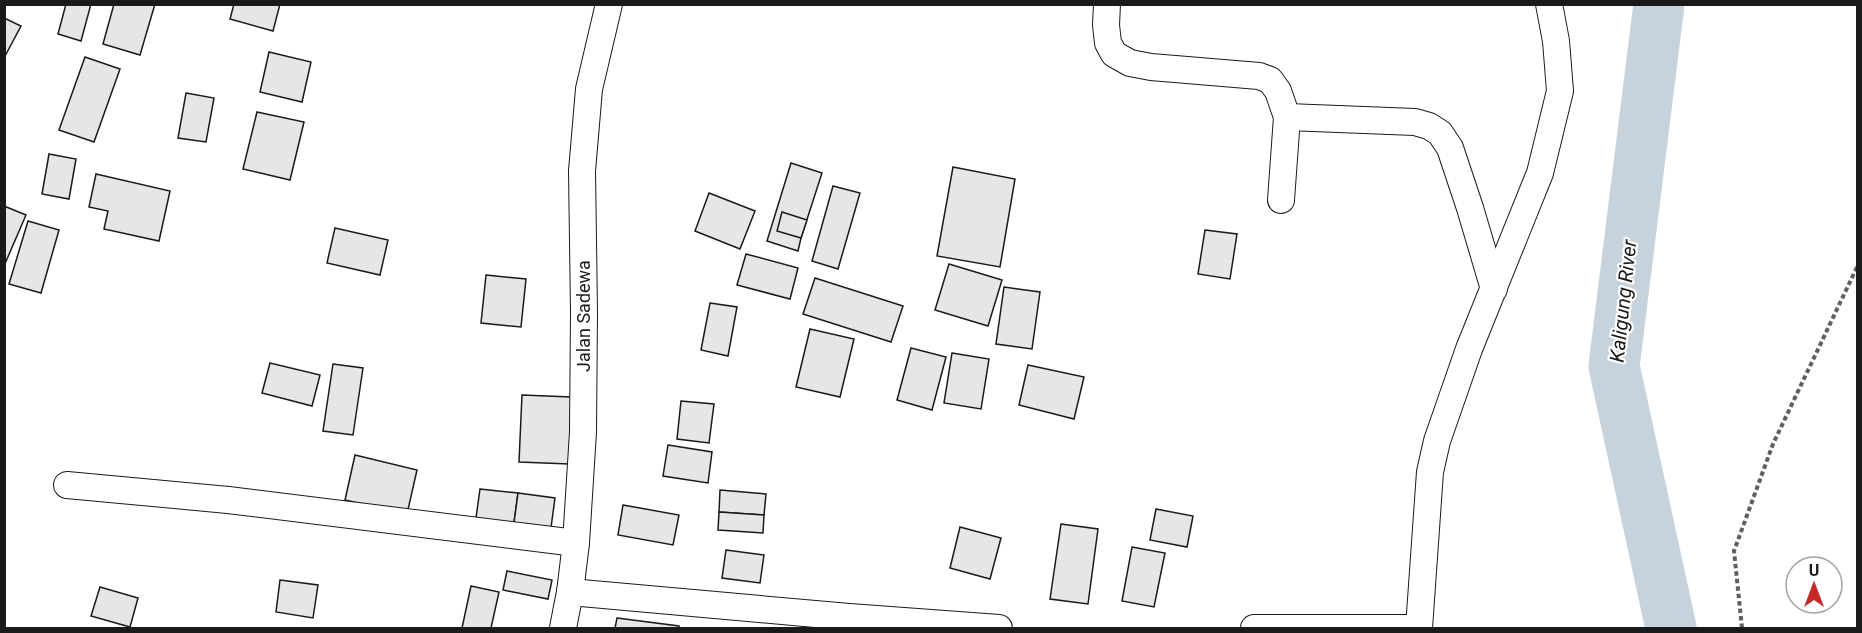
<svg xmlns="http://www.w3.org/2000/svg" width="1862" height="633" font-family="Roboto,sans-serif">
<rect width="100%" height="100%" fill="#fff"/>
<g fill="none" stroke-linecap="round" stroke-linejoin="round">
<polyline stroke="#c6d2dc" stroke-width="51" points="1659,4 1614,366 1671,628"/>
</g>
<g fill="#e6e6e6" stroke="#1a1a1a" stroke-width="1.5">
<polygon points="66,4 91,4 81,41 58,34"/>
<polygon points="114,4 155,4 140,55 103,44"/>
<polygon points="234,4 280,4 273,31 230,19"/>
<polygon points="4,18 21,26 4,58"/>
<polygon points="269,52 311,62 302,102 260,92"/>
<polygon points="85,57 120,69 94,142 59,130"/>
<polygon points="186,93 214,98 206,142 178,138"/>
<polygon points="257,112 304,122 290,180 243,169"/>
<polygon points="49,154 76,159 69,199 42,194"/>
<polygon points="791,163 822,173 801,238 798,251 767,241"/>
<polygon points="953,167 1015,179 1000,267 937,256"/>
<polygon points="96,174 170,191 159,241 104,229 108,211 89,207"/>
<polygon points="833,186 860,193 838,269 812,261"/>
<polygon points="709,193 755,211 740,249 695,231"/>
<polygon points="4,206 26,215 4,266"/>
<polygon points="782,212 807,220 801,238 777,231"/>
<polygon points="28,221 59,230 41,293 9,284"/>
<polygon points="335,228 388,240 380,275 327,263"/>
<polygon points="1205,230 1237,234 1230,279 1198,274"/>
<polygon points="746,254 798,268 790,299 737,285"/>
<polygon points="949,264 1002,280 988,326 935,310"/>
<polygon points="486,275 526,279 521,327 481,323"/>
<polygon points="815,278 903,306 891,342 803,314"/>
<polygon points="1004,287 1040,292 1032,349 996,344"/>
<polygon points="710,303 737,307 728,356 701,350"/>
<polygon points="810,329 854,339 840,397 796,387"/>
<polygon points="911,348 946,357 932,410 897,400"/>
<polygon points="952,353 989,359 981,409 944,403"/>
<polygon points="270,363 320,375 312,406 262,393"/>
<polygon points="333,364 363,368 353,435 323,431"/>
<polygon points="1028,365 1084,377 1074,419 1019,405"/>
<polygon points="522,395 571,397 569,464 519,462"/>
<polygon points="681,401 714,404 709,443 677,439"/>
<polygon points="668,445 712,452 708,483 663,476"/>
<polygon points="355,455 417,470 407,514 345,500"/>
<polygon points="480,489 518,493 513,530 475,525"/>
<polygon points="720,490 766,494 764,515 719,512"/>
<polygon points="518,493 555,498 550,535 513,530"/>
<polygon points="623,505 679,515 673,545 618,535"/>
<polygon points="1156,509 1193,516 1187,547 1150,540"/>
<polygon points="719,512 764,515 763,533 718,530"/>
<polygon points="1061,524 1098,529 1088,604 1050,599"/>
<polygon points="960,527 1001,538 990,579 950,568"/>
<polygon points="1132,547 1165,553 1154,607 1122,601"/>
<polygon points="726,550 764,555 760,583 722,578"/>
<polygon points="507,571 552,580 548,599 503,590"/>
<polygon points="280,580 318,585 313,618 276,612"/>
<polygon points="471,586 499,592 491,628 462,628"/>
<polygon points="100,587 138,598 130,627 91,616"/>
<polygon points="617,618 679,626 679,628 615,628"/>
</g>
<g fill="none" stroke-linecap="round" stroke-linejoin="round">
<g stroke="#1a1a1a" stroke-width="28">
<g id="minor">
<polyline points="1107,4 1106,25 1108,43 1114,54 1130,63 1151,67 1259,76 1270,80 1278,91 1287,117 1281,200"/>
<polyline points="1287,117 1415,122 1429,126 1440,133 1450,148 1470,208 1494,289"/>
<polyline points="67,485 228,500 576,543"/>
<polyline points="570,592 849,617 999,628"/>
<polyline points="563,628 570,592 576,543 583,432 584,312 582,171 589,89 609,4"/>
<polyline points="1254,628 1419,628"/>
<polyline points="1419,628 1430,472 1437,441 1469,349 1540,173 1560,91 1556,41 1549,4"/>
</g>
</g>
<polyline stroke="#5f5f5f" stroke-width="4" stroke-dasharray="4.5 3" stroke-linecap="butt" points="1742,628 1734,551 1773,444 1858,265"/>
<use href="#minor" stroke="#fff" stroke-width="26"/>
</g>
<g text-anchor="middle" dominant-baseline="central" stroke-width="4.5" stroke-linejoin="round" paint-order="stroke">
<g font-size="18" fill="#1a1a1a" stroke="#fff">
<text transform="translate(583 316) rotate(-90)">Jalan Sadewa</text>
</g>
<g font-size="20" font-style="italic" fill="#1a1a1a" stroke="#fff">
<text transform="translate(1623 301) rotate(-84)">Kaligung River</text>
</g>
</g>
<rect width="1862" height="633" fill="none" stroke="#1a1a1a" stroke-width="12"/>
<g transform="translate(1814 585)"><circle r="28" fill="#ffffff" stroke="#a3a3a3" stroke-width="1.5"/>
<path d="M0-4.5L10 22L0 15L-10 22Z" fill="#c62828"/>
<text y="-9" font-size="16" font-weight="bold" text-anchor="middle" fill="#1a1a1a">U</text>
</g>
</svg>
